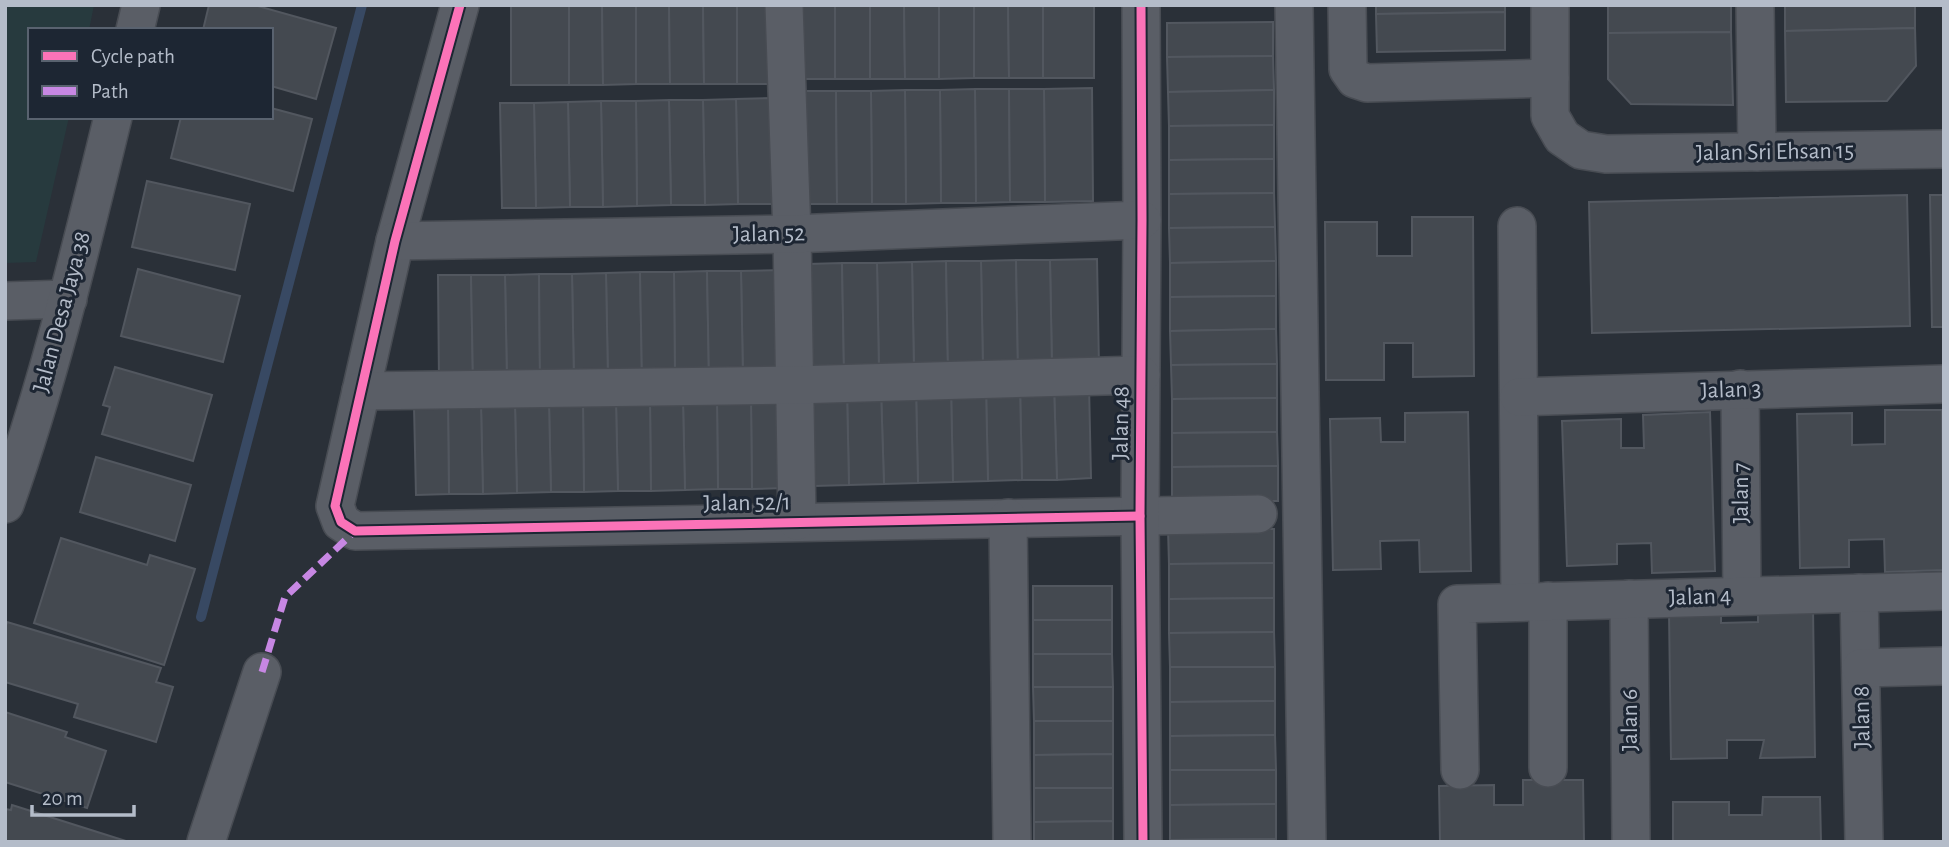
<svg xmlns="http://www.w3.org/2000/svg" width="1949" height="847" font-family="'Alegreya Sans',sans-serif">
<rect width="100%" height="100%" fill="#2a3038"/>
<polygon fill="#273a3e" points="5,5 94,5 89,30 30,30 30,117 69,117 36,262 5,263"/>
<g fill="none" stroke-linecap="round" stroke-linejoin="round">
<polyline stroke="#384963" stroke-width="10" points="201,617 362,5"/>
</g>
<g fill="#444950" stroke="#52575f" stroke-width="2">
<polygon points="209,5 254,5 336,28 316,99 271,86 271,30 203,30"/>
<rect x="511" y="5" width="58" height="80"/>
<polygon points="569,5 602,5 603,85 569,85"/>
<polygon points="602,5 636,5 636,84 603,85"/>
<polygon points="636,5 669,5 670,84 636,84"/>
<polygon points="669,5 703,5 704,84 670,84"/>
<polygon points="703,5 737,5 737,84 704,84"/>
<polygon points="737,5 770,5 771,84 737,84"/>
<polygon points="800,5 835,5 835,79 801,79"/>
<rect x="835" y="5" width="35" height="74"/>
<polygon points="870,5 904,5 905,79 870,79"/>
<polygon points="904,5 939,5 939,79 905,79"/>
<polygon points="939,5 974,5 974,78 939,79"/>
<polygon points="974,5 1008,5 1009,78 974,78"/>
<polygon points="1008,5 1043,5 1043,78 1009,78"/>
<rect x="1043" y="5" width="51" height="73"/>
<polygon points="1376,5 1505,5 1505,12 1376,14"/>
<polygon points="1608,5 1731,5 1731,32 1608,33"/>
<polygon points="1785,5 1915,5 1915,28 1785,31"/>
<polygon points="1505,12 1505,50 1377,52 1376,14"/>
<polygon points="1273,22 1273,56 1167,57 1167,23"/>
<polygon points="1915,28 1916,66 1887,101 1786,102 1785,31"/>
<polygon points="1731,32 1733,105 1631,104 1608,79 1608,33"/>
<polygon points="1273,56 1274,90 1168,92 1167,57"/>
<polygon points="1092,88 1093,201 1045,202 1044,89"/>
<polygon points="975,89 1009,89 1010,202 976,203"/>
<polygon points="975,89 976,203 941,203 940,90"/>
<polygon points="1009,89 1044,89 1045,202 1010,202"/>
<polygon points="905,90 940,90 941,203 906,204"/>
<polygon points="905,90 906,204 872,204 871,91"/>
<polygon points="1274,90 1274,125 1169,126 1168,92"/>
<polygon points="802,91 836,91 837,204 803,204"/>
<polygon points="836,91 871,91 872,204 837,204"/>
<polygon points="770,98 772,204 738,204 736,99"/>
<polygon points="736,99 738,204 705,205 703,100"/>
<polygon points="669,100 703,100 705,205 671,205"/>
<polygon points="669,100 671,205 637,206 636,101"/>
<polygon points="601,101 636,101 637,206 603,207"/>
<polygon points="601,101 603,207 570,207 568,102"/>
<polygon points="568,102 570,207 536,208 534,103"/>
<polygon points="500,103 534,103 536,208 502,208"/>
<polygon points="271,108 312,119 293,191 171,158 181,117 271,117"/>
<polygon points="1274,125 1274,159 1169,160 1169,126"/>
<polygon points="1274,159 1274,193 1169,194 1169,160"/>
<polygon points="147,181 250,204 235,270 132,247"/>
<polygon points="1274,193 1275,227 1169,228 1169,194"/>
<polygon points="1907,195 1910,326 1592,333 1589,202"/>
<polygon points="1930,195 1944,195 1944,327 1932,327"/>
<polygon points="1412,217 1473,217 1474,376 1413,377 1413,343 1384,343 1384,380 1326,380 1325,222 1377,222 1377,256 1412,256"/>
<polygon points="1275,227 1276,261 1170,263 1169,228"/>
<polygon points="1097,259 1099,367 1052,368 1050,260"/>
<polygon points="1016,260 1018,368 983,369 981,261"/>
<polygon points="1016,260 1050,260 1052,368 1018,368"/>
<polygon points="946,261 948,369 914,370 912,262"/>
<polygon points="946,261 981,261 983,369 948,369"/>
<polygon points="1276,261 1276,296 1170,297 1170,263"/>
<polygon points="912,262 914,370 879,371 877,263"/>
<polygon points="842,263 844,371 809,372 808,264"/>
<polygon points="842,263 877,263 879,371 844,371"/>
<polygon points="138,269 240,296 223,362 121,336"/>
<polygon points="785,270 786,377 743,378 741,271"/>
<polygon points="707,271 709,379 675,379 674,272"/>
<polygon points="707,271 741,271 743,378 709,379"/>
<polygon points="640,272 642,379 608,380 606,273"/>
<polygon points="640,272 674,272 675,379 642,379"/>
<polygon points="606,273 608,380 574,381 572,274"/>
<polygon points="539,274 540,381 507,382 505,275"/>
<polygon points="539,274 572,274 574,381 540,381"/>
<polygon points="438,275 471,275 473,382 439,383"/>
<polygon points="471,275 505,275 507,382 473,382"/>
<polygon points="1276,296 1276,329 1170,331 1170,297"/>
<polygon points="1276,329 1277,364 1171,365 1170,331"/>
<polygon points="1277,364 1277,398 1172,399 1171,365"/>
<polygon points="115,367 212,395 193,461 102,434 110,407 103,405"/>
<polygon points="1089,385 1091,478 1057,480 1054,386"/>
<polygon points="1054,386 1057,480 1022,480 1020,387"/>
<polygon points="1020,387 1022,480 988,481 986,388"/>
<polygon points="986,388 988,481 953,482 951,389"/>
<polygon points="916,389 951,389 953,482 918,483"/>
<polygon points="916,389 918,483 884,484 881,390"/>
<polygon points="881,390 884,484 849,485 847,391"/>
<polygon points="847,391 849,485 814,486 812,392"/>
<polygon points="1277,398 1277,432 1172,433 1172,399"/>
<polygon points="785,399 786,488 752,489 751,400"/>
<polygon points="751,400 752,489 718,489 717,401"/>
<polygon points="683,401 717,401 718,489 685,490"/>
<polygon points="683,401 685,490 651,491 650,402"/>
<polygon points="616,402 650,402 651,491 618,491"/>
<polygon points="616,402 618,491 584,492 583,403"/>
<polygon points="549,403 583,403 584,492 551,492"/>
<polygon points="549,403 551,492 517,493 515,404"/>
<polygon points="515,404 517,493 483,494 481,405"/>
<polygon points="448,405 481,405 483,494 449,494"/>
<polygon points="448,405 449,494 416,495 414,406"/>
<polygon points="1885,410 1942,410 1944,570 1885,572 1884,539 1849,540 1849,567 1800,568 1797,414 1852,413 1852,445 1885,444"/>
<polygon points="1468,412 1471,571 1420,572 1419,540 1380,541 1381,569 1333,570 1330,419 1380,418 1381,442 1405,442 1405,413"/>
<polygon points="1710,412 1715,571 1652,573 1651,543 1617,544 1617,564 1567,566 1562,421 1621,419 1621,448 1644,448 1643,415"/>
<polygon points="1277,432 1278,466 1172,467 1172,433"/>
<polygon points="96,457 191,485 175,541 80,512"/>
<polygon points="1278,466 1278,501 1172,502 1172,467"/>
<polygon points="1168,529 1274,529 1274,563 1169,564"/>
<polygon points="61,538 147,565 150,555 195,569 164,665 34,623"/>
<polygon points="1274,563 1274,598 1169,599 1169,564"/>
<rect x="1033" y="586" width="79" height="34"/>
<polygon points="1274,598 1274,632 1169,633 1169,599"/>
<polygon points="1813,608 1815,757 1760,758 1764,740 1727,740 1727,758 1671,759 1669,612 1721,611 1721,623 1758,622 1758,609"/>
<rect x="1033" y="620" width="79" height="34"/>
<polygon points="7,622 161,668 156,682 173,687 156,742 74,717 78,704 5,682 5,629"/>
<polygon points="1274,632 1275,667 1170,667 1169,633"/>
<polygon points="1033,654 1112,654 1113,687 1033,687"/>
<polygon points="1170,667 1275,667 1275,701 1170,702"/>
<polygon points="1033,687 1113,687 1113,721 1034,721"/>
<polygon points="1275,701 1275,735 1170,736 1170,702"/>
<polygon points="5,712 67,732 65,737 106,751 87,808 5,782"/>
<polygon points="1034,721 1113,721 1113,754 1034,755"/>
<polygon points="1275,735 1276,770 1170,770 1170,736"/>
<polygon points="1113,754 1113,788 1034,788 1034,755"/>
<polygon points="1170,770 1276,770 1276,804 1170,805"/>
<polygon points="1523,780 1583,780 1584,842 1440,842 1439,786 1494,785 1494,805 1523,805"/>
<polygon points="1034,788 1113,788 1113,821 1034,822"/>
<polygon points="1763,797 1820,797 1821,842 1673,842 1673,802 1729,802 1729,815 1762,815"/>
<polygon points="1276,804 1276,839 1170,840 1170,805"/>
<polygon points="12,805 129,842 5,842 5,809 11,810"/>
<polygon points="1113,821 1113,842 1034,842 1034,822"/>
<polygon points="1276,839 1276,842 1170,842 1170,840"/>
</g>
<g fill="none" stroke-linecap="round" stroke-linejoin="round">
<g stroke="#484c53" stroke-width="40">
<g id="minor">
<polyline points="460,5 395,241 335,506 341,522 355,531 1258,514"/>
<polyline points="784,5 792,234 797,521"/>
<polyline points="1141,5 1142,220 1140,516 1143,842"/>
<polyline points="1294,5 1307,842"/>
<polyline points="1347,5 1348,69 1355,79 1367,83 1550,78"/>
<polyline points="1550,5 1550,116 1562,137 1581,150 1606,154 1944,149"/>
<polyline points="1755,5 1757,152"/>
<polyline points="135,30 141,5"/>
<polyline points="1517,226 1520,602"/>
<polyline points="395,241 792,234 1142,220"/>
<polyline points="5,301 68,299"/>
<polyline points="1740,389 1742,596"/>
<polyline points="361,391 794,385 1141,375"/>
<polyline points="1519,397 1944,384"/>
<path d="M 5,504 C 50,378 81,247 113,117"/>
<polyline points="1008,518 1012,842"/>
<polyline points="1859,593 1864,842"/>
<polyline points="1629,599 1631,842"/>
<polyline points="1548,601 1548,768"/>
<polyline points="1861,668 1944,666"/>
<polyline points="1460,770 1457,604 1944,591"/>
<polyline points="206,842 262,672"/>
</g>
</g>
<use href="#minor" stroke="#5a5e66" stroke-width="37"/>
<polyline stroke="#c787e3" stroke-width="7" stroke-dasharray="14 7" stroke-linecap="butt" points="262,672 285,597 355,531"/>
<g stroke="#1d2633" stroke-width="13">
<g id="cycleway">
<polyline points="460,5 395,241 335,506 341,522 355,531 1140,516"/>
<polyline points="1141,5 1142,220 1140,516 1143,842"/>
</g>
</g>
<use href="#cycleway" stroke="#fb73b8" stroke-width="9"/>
</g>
<g text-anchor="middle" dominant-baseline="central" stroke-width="6" stroke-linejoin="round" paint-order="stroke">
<g font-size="24" fill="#b4bcc9" stroke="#1d2633">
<text transform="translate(1775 152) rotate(-1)">Jalan Sri Ehsan 15</text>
<text transform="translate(769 234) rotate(-1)">Jalan 52</text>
<text transform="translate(62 312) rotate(-75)">Jalan Desa Jaya 38</text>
<text transform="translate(1731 390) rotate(-2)">Jalan 3</text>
<text transform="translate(1121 423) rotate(-89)">Jalan 48</text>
<text transform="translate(1741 493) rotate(-90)">Jalan 7</text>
<text transform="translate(747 503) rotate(-1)">Jalan 52/1</text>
<text transform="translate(1700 597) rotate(-2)">Jalan 4</text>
<text transform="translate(1862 717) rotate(-91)">Jalan 8</text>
<text transform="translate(1630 720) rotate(-90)">Jalan 6</text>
</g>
</g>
<rect width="1949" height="847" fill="none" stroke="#b4bcc9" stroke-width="14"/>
<rect x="28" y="28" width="245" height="91" fill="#1d2633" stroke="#59626f" stroke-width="2"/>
<rect x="42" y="51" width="35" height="10" fill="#fb73b8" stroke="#59626f" stroke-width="2"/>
<text x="91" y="63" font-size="21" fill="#b4bcc9">Cycle path</text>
<rect x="42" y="86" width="35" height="10" fill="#c787e3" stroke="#59626f" stroke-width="2"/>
<text x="91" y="98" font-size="21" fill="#b4bcc9">Path</text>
<path d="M32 805v10h102v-10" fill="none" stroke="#b4bcc9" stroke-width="3.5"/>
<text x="42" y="805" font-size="21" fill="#b4bcc9" stroke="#1d2633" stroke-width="5" paint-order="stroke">20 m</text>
</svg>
